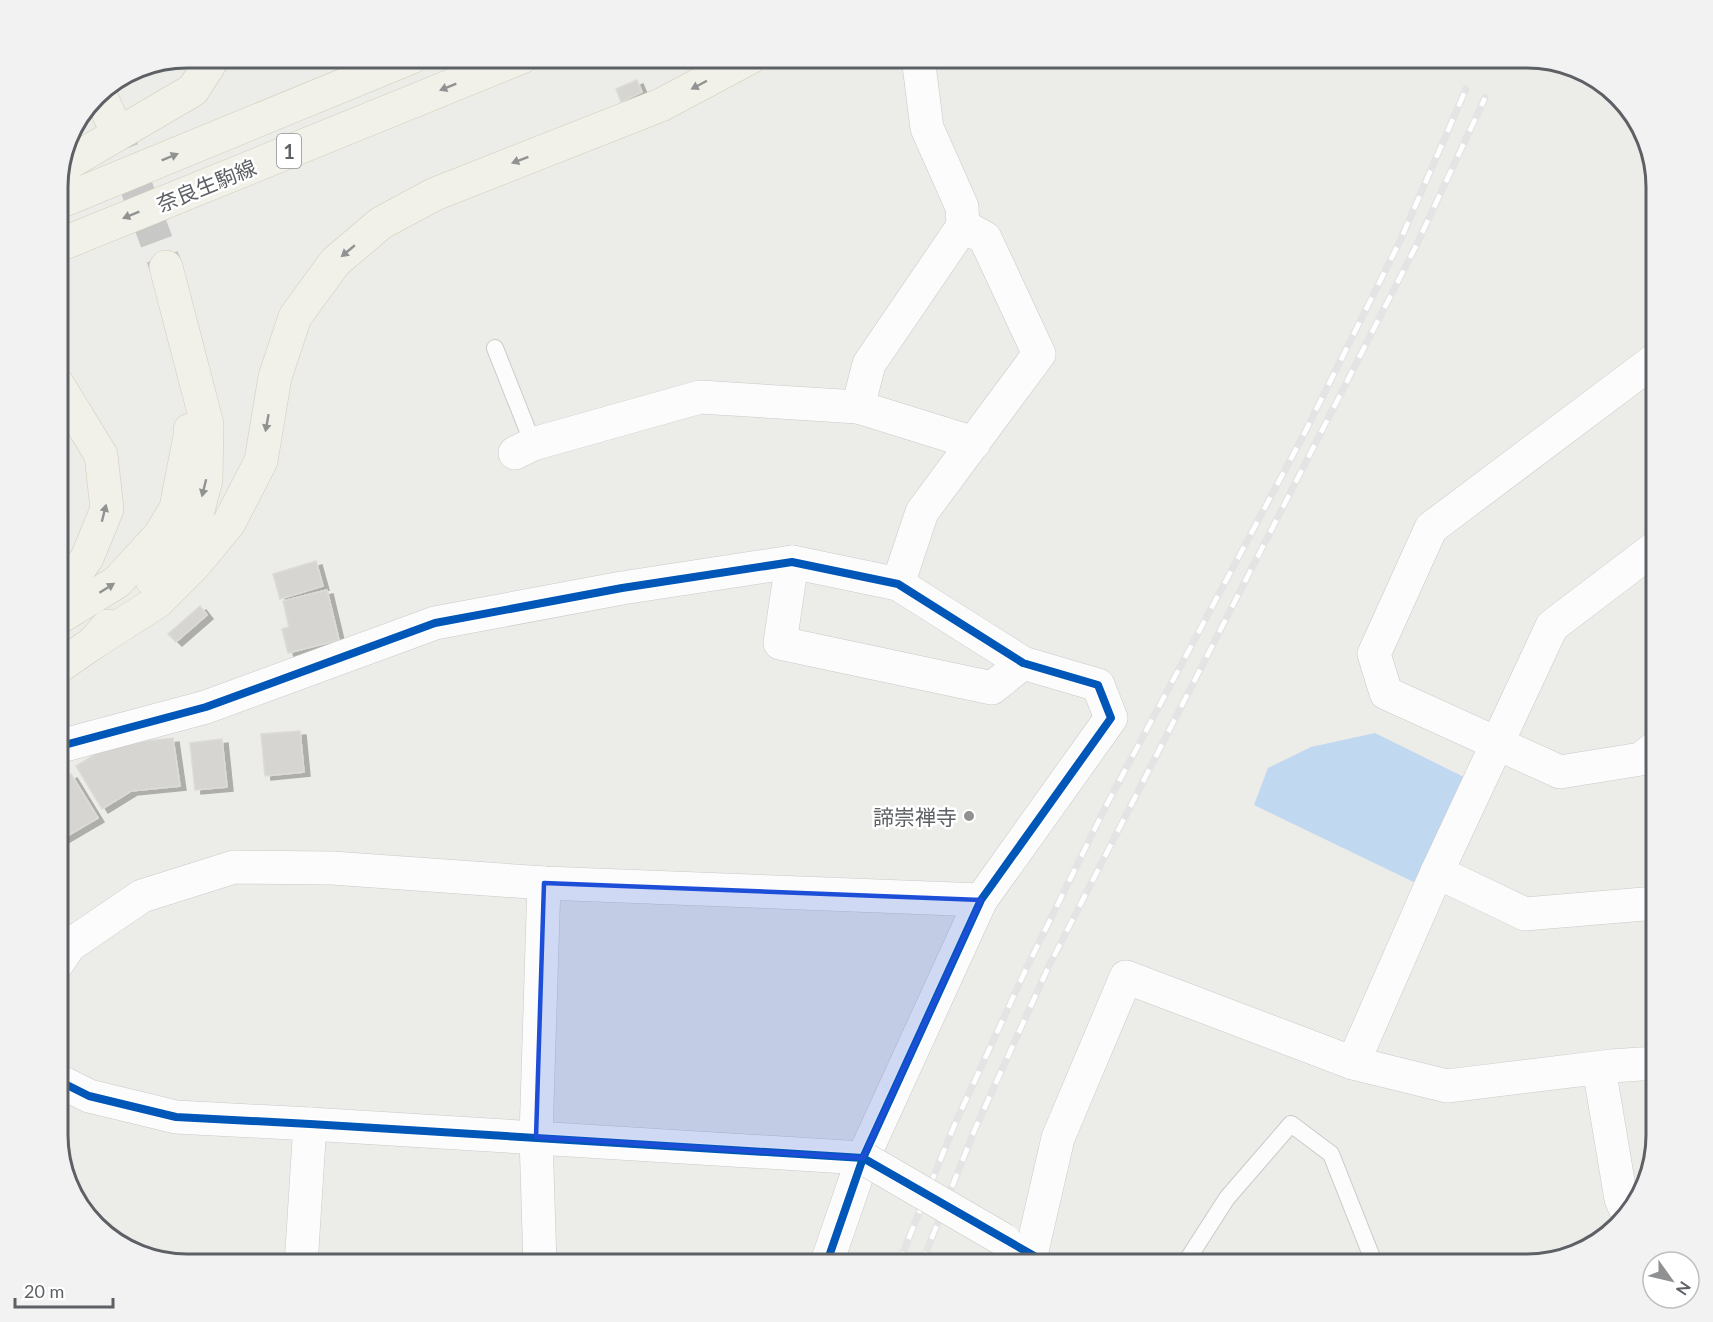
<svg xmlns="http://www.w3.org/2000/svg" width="1713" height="1322" font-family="Lato,'Noto Sans JP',sans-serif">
<defs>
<filter id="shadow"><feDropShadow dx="6" dy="4" stdDeviation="0" flood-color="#0004"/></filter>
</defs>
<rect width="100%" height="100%" fill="#ecece8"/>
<polygon fill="#c1d8f1" points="1375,733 1472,781 1422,886 1254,805 1268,768 1311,747"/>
<g fill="#d6d5d2" stroke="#dcdbd7" stroke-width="1.5" filter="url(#shadow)">
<polygon points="637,80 642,92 621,102 616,89"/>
<polygon points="316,561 323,586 280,599 273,574"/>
<polygon points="327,590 339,640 288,653 282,629 289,627 283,601"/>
<polygon points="200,606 207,615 176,642 168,634"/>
<polygon points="300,731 304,772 265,776 261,734"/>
<polygon points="173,738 180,786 131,791 102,809 76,766 94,755 93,747"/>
<polygon points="222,739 227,787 195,790 190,743"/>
<polygon points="71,774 98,818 57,842 57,779 61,776 63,779"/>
</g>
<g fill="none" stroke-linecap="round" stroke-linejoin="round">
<polyline stroke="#c8c9c7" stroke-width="33" stroke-dasharray="33 16" stroke-linecap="butt" points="111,119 166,267"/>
<g stroke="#c9cac9" stroke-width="18">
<g id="lane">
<polyline points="495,348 533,444"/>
<polyline points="1184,1265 1227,1198 1291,1124 1331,1154 1375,1265"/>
</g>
</g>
<g stroke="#c9cac9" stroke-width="34">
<g id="street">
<polyline points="1656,359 1431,528 1374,654 1386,693 1560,772 1641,759 1656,747"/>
<polyline points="858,407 869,364 963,226"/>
<polyline points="515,453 533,444 700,397 858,407 974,443"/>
<polyline points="792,562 780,643 992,688 1023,663"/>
<polyline points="898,584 922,512 1039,354 985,238 963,226 962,207 927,128 918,57"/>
<polyline points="57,747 206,707 435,623 622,588 792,562 898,584 1023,663 1098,685 1111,718 981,900 863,1158 826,1265"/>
<polyline points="1437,872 1525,914 1656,903"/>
<polyline points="57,964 70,945 142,896 234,867 332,868 544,883 981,900"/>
<polyline points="1353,1063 1437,872 1552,626 1656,547"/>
<polyline points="1599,1068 1621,1199 1628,1215"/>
<polyline points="57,1080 89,1096 176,1117 310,1124 863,1158"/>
<polyline points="301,1265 310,1124"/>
<polyline points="540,1265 536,1137 544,883"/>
<polyline points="1026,1265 1031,1255 1058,1138 1126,977 1353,1063 1447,1086 1611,1066 1656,1063"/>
</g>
</g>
<g stroke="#d1cdb9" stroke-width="34">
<g id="primary">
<polyline points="99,92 111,119"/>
<polyline points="60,168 193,90 214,57"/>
<polyline points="57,203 412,57"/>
<polyline points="57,246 522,57"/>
<polyline points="152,580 175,556 196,518 206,480 207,424 166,267"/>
<polyline points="57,600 87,558 107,509 101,455 57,383"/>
<polyline points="57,619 117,582 160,535 176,508 190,436 190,430"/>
<polyline points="93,643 157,602 196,563 229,523 261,461 275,377 295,317 335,262 381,223 435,194 661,105 751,57"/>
<polyline points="57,668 93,643 108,626"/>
</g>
</g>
<use href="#lane" stroke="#fcfcfc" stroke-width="16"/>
<use href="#street" stroke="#fcfcfc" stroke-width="33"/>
<use href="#primary" stroke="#f2f1e9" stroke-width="33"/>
<g stroke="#e3e4e3" stroke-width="7">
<g id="rail">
<polyline points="898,1265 954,1126 1027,967 1106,806 1303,436 1400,241 1466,89"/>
<polyline points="921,1265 975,1129 1048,968 1415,248 1485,98"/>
</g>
</g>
<use href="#rail" stroke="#fff" stroke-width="4.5" stroke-dasharray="14" stroke-linecap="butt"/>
<g stroke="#c9cac9" stroke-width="34" stroke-linecap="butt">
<polyline id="street-bridge" points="863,1158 1004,1240"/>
</g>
<use href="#street-bridge" stroke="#fcfcfc" stroke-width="33"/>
<g stroke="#fff" stroke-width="11">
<g id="cycleway">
<polyline points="57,747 206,707 435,623 622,588 792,562 898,584 1023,663 1098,685 1111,718 981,900 863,1158 826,1265"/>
<polyline points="57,1080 89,1096 176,1117 310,1124 863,1158 1050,1265"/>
</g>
</g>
<use href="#cycleway" stroke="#0057b8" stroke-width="8"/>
</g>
<defs><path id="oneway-solid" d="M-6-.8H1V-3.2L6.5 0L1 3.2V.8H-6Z" transform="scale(1.5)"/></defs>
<g fill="#919393">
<use href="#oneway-solid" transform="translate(699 85) rotate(152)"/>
<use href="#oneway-solid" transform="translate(448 87) rotate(158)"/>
<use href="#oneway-solid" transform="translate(170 157) rotate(-22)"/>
<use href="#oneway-solid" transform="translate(520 160) rotate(159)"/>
<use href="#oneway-solid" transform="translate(131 215) rotate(158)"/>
<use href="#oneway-solid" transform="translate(348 251) rotate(140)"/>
<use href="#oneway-solid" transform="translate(267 423) rotate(100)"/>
<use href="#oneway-solid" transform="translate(204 488) rotate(104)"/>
<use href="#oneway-solid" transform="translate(104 513) rotate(-76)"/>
<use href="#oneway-solid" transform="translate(107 588) rotate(-32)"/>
</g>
<path fill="#1d4ed8" fill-opacity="0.2" stroke="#1d4ed8" stroke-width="4.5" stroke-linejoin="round" d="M 544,883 L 981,900 L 863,1158 L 536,1137 Z"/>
<circle fill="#8f9192" stroke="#fff" stroke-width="2" cx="969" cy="816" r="6"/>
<g text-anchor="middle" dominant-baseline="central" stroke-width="5" stroke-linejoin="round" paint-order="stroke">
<rect fill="#fff" stroke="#8e9092" stroke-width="1.5" x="277" y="134" width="24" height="34" rx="4.5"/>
<g font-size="20" font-weight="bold" fill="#5d6064">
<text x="289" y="151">1</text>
</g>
<g font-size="21" fill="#5d6064" stroke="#fff">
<text transform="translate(206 185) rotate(-22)">奈良生駒線</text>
</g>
<g font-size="21" fill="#5d6064" stroke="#fff" text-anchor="end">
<text x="957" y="816">諦崇禅寺</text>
</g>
</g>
<path d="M0 0H1713V1322H0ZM187 68H1527A119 119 0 0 1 1646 187V1135A119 119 0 0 1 1527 1254H187A119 119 0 0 1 68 1135V187A119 119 0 0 1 187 68Z" fill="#f2f2f3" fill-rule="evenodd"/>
<path fill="none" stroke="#5d6064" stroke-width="3" d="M187 68H1527A119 119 0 0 1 1646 187V1135A119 119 0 0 1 1527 1254H187A119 119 0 0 1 68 1135V187A119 119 0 0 1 187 68Z"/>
<g transform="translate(1671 1280) rotate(124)"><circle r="28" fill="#ffffff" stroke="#bebfc1" stroke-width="1.5"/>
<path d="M0-4.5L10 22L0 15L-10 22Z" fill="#8f9192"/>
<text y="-9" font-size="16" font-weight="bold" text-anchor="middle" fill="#5d6064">N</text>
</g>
<path d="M15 1298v9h98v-9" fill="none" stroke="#5d6064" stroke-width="3"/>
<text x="24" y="1298" font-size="18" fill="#5d6064" stroke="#ffffff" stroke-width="4.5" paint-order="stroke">20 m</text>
</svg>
